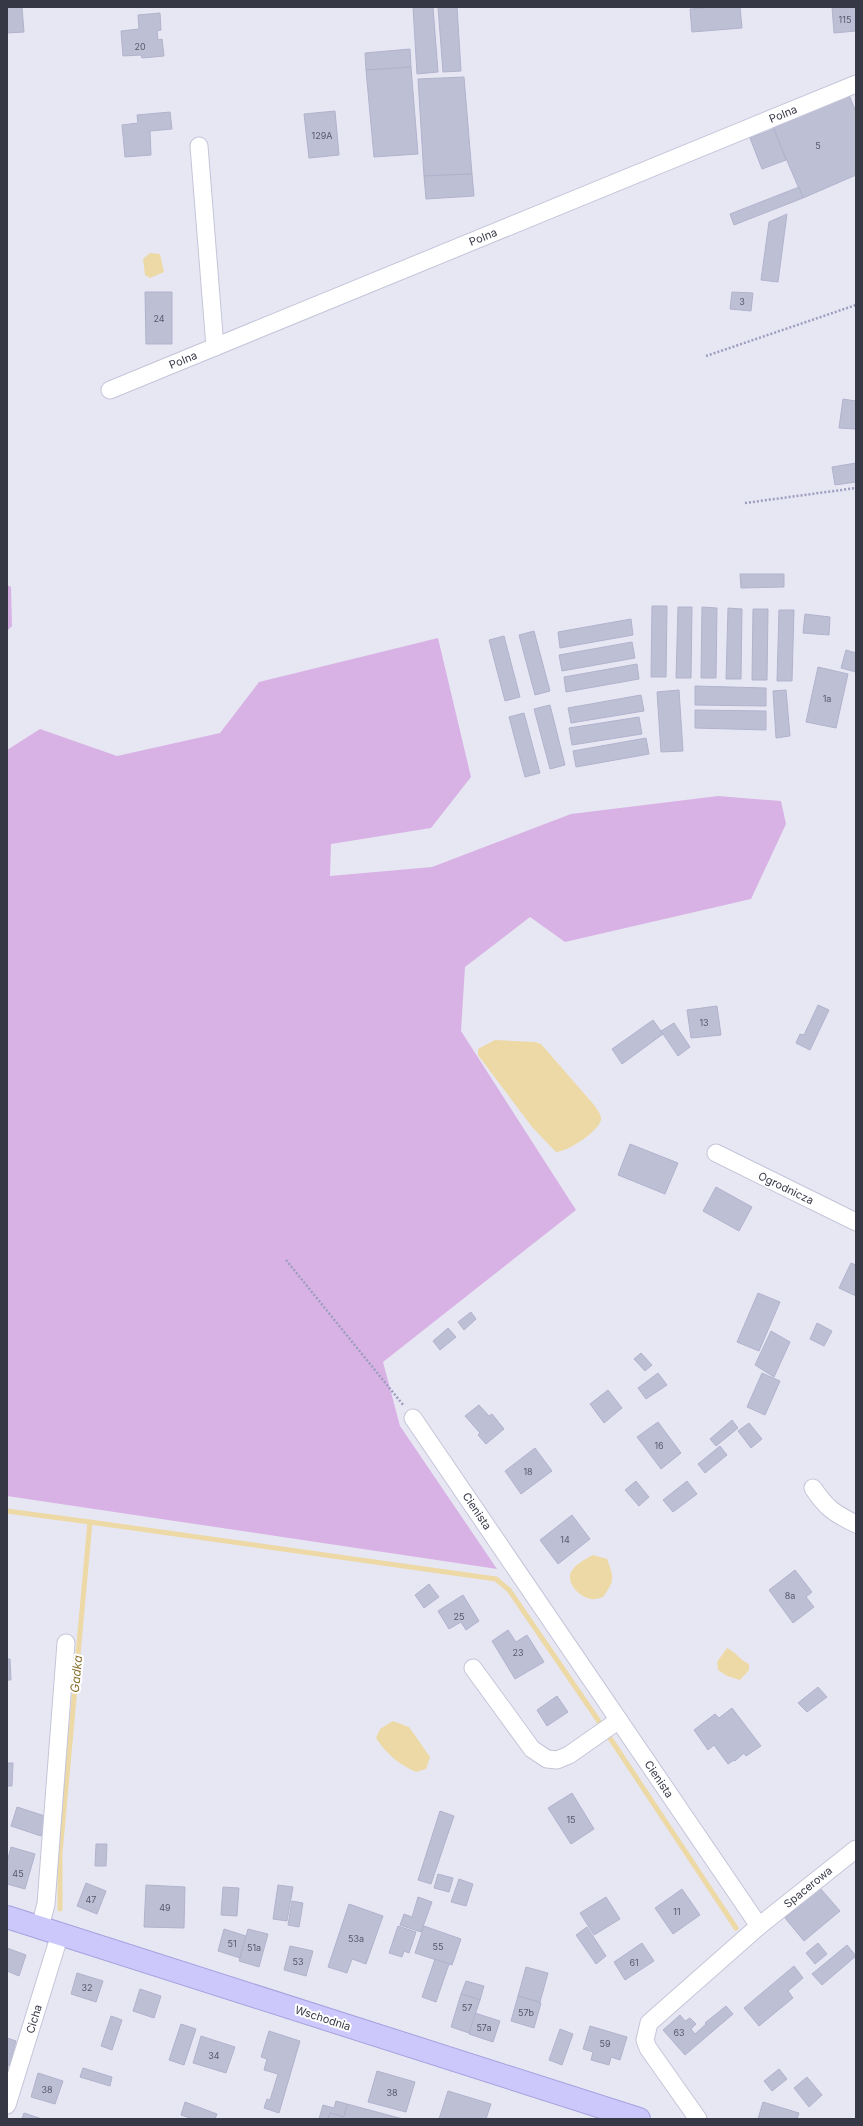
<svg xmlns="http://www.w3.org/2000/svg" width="863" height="2126" font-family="Inter,sans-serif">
<rect width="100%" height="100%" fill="#e7e7f3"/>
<g fill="#d9b2e5">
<polygon points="7,585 11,587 12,626 7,631"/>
<polygon points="438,638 471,777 431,828 331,844 330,876 432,867 571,814 718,796 781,801 786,824 751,899 565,942 530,917 465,967 461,1031 576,1210 383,1362 400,1426 497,1569 7,1496 7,750 40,729 117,756 220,733 259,682"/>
</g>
<g fill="#edd9a6">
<polygon points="150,253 160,254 164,272 150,278 145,275 143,259"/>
<path d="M 495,1040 L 535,1042 L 541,1044 L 595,1106 C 597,1110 602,1115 601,1120 C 598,1132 567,1152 556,1152 L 532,1127 L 478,1055 L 478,1049 Z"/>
<path d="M 593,1555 L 607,1559 C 614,1577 615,1581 603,1597 C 599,1598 594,1600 591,1599 C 580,1597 566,1584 571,1572 C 575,1564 586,1559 593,1555 Z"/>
<path d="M 727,1648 C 736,1652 740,1660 749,1664 L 749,1670 L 740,1680 L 727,1676 L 718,1670 L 717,1662 Z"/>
<path d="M 393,1721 L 409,1727 L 430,1757 L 426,1769 L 416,1772 C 399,1764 387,1755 376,1738 L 380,1729 Z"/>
</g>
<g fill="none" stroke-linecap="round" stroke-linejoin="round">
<g stroke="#edd9a6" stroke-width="5">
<polyline points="7,1511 90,1522 60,1853 60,1909"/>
<polyline points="90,1522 496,1579 509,1590 598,1720 736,1928"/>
</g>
</g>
<g fill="#bdbfd4" stroke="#b1b3ce">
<polygon points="7,7 22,7 24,32 7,33"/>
<polygon points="413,7 433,7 438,72 417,74"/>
<polygon points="438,7 457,7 461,71 443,72"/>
<polygon points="714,7 740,7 742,28 692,32 690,9"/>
<polygon points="832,7 856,7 856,31 834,33"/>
<polygon points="160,13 161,30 157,31 158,40 162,39 164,56 142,58 141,55 123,56 121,31 139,29 138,15"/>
<polygon points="410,49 411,67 366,70 365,53"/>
<polygon points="411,67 418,154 374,157 366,70"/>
<polygon points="464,77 472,174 424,176 418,79"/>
<polygon points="849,95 856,112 856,175 803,198 773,128"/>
<polygon points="335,111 339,155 309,158 304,114"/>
<polygon points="170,112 172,129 150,131 151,155 125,157 122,125 138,123 137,115"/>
<polygon points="774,129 786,160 762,169 750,138"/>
<polygon points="472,174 474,196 426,199 424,176"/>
<polygon points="799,187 803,198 734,225 730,214"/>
<polygon points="787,214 778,282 761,280 769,222"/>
<polygon points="145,292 172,292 172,344 146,344"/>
<polygon points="732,292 753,293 751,311 730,309"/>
<polygon points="843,399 856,401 856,429 839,428"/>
<polygon points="856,463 856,482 835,485 832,467"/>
<polygon points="740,574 784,574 784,587 741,588"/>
<polygon points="652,606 667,606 666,677 651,677"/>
<polygon points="678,607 692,607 691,678 676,678"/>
<polygon points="702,607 717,608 716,678 701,678"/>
<polygon points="728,608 742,609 741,679 726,679"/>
<polygon points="753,609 768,609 767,680 752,680"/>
<polygon points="779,610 794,610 792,681 777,681"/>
<polygon points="805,614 830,617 829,635 803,633"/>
<polygon points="631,619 633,635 560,648 558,632"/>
<polygon points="534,631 550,691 535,695 519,635"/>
<polygon points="504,636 520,697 505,701 489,640"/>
<polygon points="632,642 635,658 562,671 559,655"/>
<polygon points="846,650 856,653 856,672 841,668"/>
<polygon points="637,664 639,679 566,692 564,677"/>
<polygon points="818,667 848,674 836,728 806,722"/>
<polygon points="695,686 766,688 766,706 695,705"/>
<polygon points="679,690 683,751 661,752 657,692"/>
<polygon points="786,690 790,736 776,738 773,691"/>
<polygon points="641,695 644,711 571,723 568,708"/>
<polygon points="550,705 565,765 550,769 534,709"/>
<polygon points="695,710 766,711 766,730 695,728"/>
<polygon points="524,713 540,773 525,777 509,717"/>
<polygon points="639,717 642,734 572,745 569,728"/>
<polygon points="646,738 649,754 576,767 573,751"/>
<polygon points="818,1005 829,1010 810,1050 796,1043 800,1034 804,1035"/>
<polygon points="717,1006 721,1035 691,1038 687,1010"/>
<polygon points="653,1020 663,1034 622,1064 612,1049"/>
<polygon points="674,1023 690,1047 678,1056 661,1031"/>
<polygon points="630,1144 678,1163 665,1194 618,1175"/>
<polygon points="716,1187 752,1207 739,1231 703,1211"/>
<polygon points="851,1263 856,1265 856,1296 839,1288"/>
<polygon points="758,1293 780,1302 759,1351 737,1342"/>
<polygon points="471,1312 476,1319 464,1330 458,1322"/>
<polygon points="817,1323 832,1331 824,1346 810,1339"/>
<polygon points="448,1328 456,1337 440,1350 433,1341"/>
<polygon points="771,1331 790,1342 774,1377 755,1365"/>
<polygon points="641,1353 652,1365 645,1371 634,1359"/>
<polygon points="658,1373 667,1385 646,1399 638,1388"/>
<polygon points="762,1373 780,1381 765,1415 747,1407"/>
<polygon points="608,1390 622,1408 604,1423 590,1404"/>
<polygon points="479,1405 489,1416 492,1414 504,1429 486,1444 478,1435 480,1433 465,1416"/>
<polygon points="732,1420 738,1428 716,1446 710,1439"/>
<polygon points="658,1422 681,1453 661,1469 637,1437"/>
<polygon points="749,1423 762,1439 751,1448 738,1431"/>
<polygon points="720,1446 727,1455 705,1473 698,1464"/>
<polygon points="535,1448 552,1471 521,1494 505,1471"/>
<polygon points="636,1481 649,1497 639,1506 625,1490"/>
<polygon points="687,1481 697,1494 673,1512 663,1500"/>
<polygon points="572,1515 590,1539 558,1564 540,1540"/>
<polygon points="795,1570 812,1592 806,1597 814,1607 793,1623 769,1590"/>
<polygon points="429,1584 439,1597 424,1608 415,1595"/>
<polygon points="463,1595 479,1621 466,1630 461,1622 449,1629 438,1611"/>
<polygon points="508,1630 516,1642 527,1635 544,1662 515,1679 492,1641"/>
<polygon points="7,1659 10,1659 11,1680 7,1680"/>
<polygon points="818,1687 827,1697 807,1712 798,1703"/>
<polygon points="557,1696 568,1712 547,1726 537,1710"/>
<polygon points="732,1708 761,1746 746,1756 744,1753 735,1761 734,1760 728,1764 714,1745 708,1750 694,1730 715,1714 719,1718"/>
<polygon points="7,1763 13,1763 12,1786 7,1786"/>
<polygon points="572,1793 594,1829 571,1844 548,1808"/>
<polygon points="17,1807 48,1817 41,1836 11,1826"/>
<polygon points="440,1811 454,1816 431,1884 418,1880"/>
<polygon points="96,1844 107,1844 106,1866 95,1866"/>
<polygon points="11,1847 35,1854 25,1889 7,1884 7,1862"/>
<polygon points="438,1874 453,1878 449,1892 434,1888"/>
<polygon points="459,1879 473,1884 466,1906 451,1902"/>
<polygon points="86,1883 106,1891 97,1914 77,1906"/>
<polygon points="146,1885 185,1887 184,1928 144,1927"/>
<polygon points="278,1885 293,1887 287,1921 273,1919"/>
<polygon points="223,1887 239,1888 237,1916 221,1915"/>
<polygon points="820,1888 840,1911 804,1941 785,1918"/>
<polygon points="682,1889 700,1915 673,1934 655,1908"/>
<polygon points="418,1897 432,1902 421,1932 400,1925 404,1914 412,1917"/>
<polygon points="606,1897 620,1919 594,1935 580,1913"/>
<polygon points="292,1901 303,1903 299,1927 288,1925"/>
<polygon points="349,1904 383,1916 366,1964 352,1959 347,1973 328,1967"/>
<polygon points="398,1926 416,1932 409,1953 404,1951 402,1957 389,1953"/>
<polygon points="424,1926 461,1939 452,1965 415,1953"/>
<polygon points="587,1927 606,1956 596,1964 576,1935"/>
<polygon points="224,1929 246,1936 240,1958 218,1951"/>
<polygon points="248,1929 268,1934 259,1967 239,1961"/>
<polygon points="642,1943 654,1961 625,1980 614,1962"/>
<polygon points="818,1943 827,1954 815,1964 806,1953"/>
<polygon points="847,1945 856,1956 822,1985 812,1974"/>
<polygon points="290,1946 313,1951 306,1976 284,1970"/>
<polygon points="7,1948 26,1955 19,1976 7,1971"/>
<polygon points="435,1959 449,1964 436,2002 422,1997"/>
<polygon points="794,1966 803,1978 788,1991 793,1998 759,2026 744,2008"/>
<polygon points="526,1967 548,1973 540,2002 518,1996"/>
<polygon points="77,1973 103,1981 96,2002 71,1994"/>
<polygon points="466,1981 484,1986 480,2000 461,1994"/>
<polygon points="140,1989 161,1996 154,2018 133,2011"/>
<polygon points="461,1994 480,2000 469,2033 451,2027"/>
<polygon points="518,1996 541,2003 534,2028 511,2021"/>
<polygon points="726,2006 733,2014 685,2055 663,2030 680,2015 685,2021 690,2018 696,2024 691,2029 695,2034 706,2024 705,2023"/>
<polygon points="475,2013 500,2021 493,2042 469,2034"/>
<polygon points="111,2016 122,2020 112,2050 101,2046"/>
<polygon points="181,2024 196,2029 184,2065 169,2060"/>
<polygon points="590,2026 627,2037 620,2060 611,2057 609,2065 591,2060 593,2052 583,2049"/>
<polygon points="560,2029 573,2034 562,2065 549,2060"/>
<polygon points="269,2031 300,2041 279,2113 264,2108 267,2099 270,2100 278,2074 264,2070 267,2059 261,2057"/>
<polygon points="201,2036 235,2047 226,2073 193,2063"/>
<polygon points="7,2038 16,2041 9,2066 7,2065"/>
<polygon points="83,2068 112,2077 110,2086 80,2077"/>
<polygon points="779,2069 787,2079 772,2091 764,2081"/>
<polygon points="377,2071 415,2082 406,2112 368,2102"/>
<polygon points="38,2073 63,2081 55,2104 31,2097"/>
<polygon points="807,2077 822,2095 809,2107 794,2088"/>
<polygon points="448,2091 491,2104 486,2119 439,2119"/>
<polygon points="336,2101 347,2104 344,2117 330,2113 328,2119 319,2119 323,2105 334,2108"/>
<polygon points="185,2102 217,2114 215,2119 193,2119 181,2115"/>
<polygon points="763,2102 799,2113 797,2119 758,2119"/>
<polygon points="347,2104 403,2119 328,2119 330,2113 344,2117"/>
<polygon points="24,2113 42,2119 22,2119"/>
</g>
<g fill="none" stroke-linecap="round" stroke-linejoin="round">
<g stroke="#c4c5d9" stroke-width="19">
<g id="street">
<polyline points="199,146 215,347"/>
<polyline points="110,390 856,84"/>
<polyline points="716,1153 856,1222"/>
<polyline points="413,1418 759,1926"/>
<path d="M 813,1488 C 826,1508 835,1514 856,1524"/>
<polyline points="473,1668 532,1749 547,1759 557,1760 569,1755 619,1720"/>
<polyline points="40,1927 46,1904 66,1643"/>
<polyline points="7,2105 60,1934"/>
<polyline points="698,2119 648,2048 645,2040 649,2023 759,1926 856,1849"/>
</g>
</g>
<g stroke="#a5a1dd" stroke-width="24">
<polyline id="secondary" points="7,1917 639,2119"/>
</g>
<g stroke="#9c9dbf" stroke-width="2.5" stroke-dasharray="2 2" stroke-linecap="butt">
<polyline points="706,356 856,305"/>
<polyline points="745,503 856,488"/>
<polyline points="286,1260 404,1406"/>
</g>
<use href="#street" stroke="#fff" stroke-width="17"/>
<use href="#secondary" stroke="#ccc8fc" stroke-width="22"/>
</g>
<g text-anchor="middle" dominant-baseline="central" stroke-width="4" stroke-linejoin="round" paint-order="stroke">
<g font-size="9" fill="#585a6a">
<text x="845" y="19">115</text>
<text x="140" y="46">20</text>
<text x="322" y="135">129A</text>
<text x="818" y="145">5</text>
<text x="742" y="301">3</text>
<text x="159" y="318">24</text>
<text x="827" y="698">1a</text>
<text x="704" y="1022">13</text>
<text x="659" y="1445">16</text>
<text x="528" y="1471">18</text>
<text x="565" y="1539">14</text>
<text x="790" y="1595">8a</text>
<text x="459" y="1616">25</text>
<text x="518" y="1652">23</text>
<text x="571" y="1819">15</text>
<text x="18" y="1873">45</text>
<text x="91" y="1899">47</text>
<text x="165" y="1907">49</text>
<text x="677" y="1911">11</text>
<text x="356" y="1938">53a</text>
<text x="232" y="1943">51</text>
<text x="438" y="1946">55</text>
<text x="254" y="1947">51a</text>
<text x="298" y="1961">53</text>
<text x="634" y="1962">61</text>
<text x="87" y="1987">32</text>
<text x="467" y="2007">57</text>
<text x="526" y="2012">57b</text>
<text x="484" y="2027">57a</text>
<text x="679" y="2032">63</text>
<text x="605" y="2043">59</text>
<text x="214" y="2055">34</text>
<text x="47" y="2089">38</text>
<text x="392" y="2092">38</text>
</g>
<g font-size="11" fill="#363846" stroke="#fff">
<text transform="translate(783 114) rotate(-22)">Polna</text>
<text transform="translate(483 237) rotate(-22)">Polna</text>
<text transform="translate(183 360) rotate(-22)">Polna</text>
<text transform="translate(786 1188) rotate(26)">Ogrodnicza</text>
<text transform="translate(477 1511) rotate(56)">Cienista</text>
<text transform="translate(659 1779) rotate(56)">Cienista</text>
<text transform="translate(808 1887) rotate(-39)">Spacerowa</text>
<text transform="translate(323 2018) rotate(18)">Wschodnia</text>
<text transform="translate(34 2019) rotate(-73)">Cicha</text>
</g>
<g font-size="12" font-style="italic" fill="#856e2c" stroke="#fff">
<text transform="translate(76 1674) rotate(-85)">Gadka</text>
</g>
</g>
<rect width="863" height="2126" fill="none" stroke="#363846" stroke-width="16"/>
</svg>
